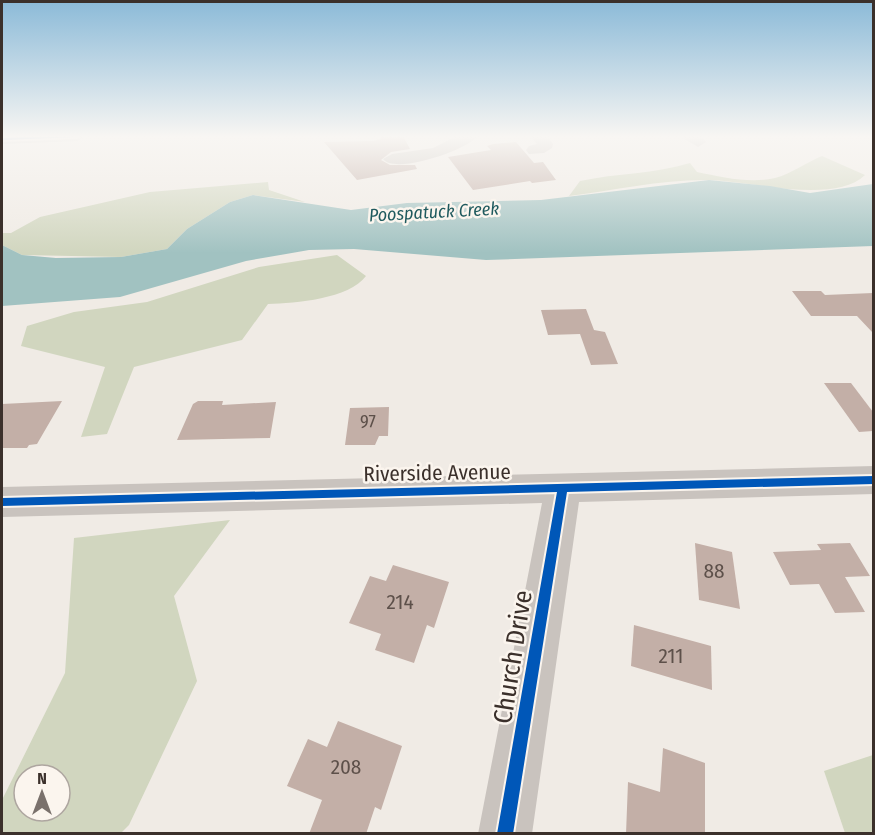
<svg xmlns="http://www.w3.org/2000/svg" width="875" height="835" font-family="'Fira Sans Condensed',sans-serif">
<rect width="100%" height="100%" fill="#f0ebe5"/>
<g fill="#d1d6bf" fill-rule="evenodd">
<path d="M 822,156 L 865,175 C 834,205 751,181 710,180 C 664,179 615,190 569,196 L 580,181 C 617,173 655,174 690,163 L 697,172 C 722,177 750,184 775,178 C 791,174 807,162 822,156 Z"/>
<polygon points="268,182 269,190 305,202 253,195 230,202 187,229 167,249 121,257 22,255 2,245 2,233 11,233 40,217 150,192"/>
<path d="M 337,255 L 366,276 C 349,299 296,303 268,304 L 242,340 L 134,367 L 107,434 L 81,437 L 105,367 L 21,346 L 27,326 L 74,312 L 147,302 L 259,267 Z"/>
<path d="M 230,520 L 174,596 L 197,681 L 129,825 L 121,833 L 2,833 L 2,800 L 65,673 L 74,538 ZM 24,775 L 60,775 L 60,811 L 24,811 Z"/>
<polygon points="873,755 873,833 845,833 824,771"/>
</g>
<polygon fill="#a1c2c1" points="709,180 770,186 810,193 873,184 873,246 486,260 354,249 309,250 246,261 120,297 2,306 2,245 22,255 56,258 121,257 167,249 187,229 230,202 253,195 351,210 407,203 541,200"/>
<g fill="#c3afa7">
<polygon points="396,136 403,136 410,149 391,152 381,160 390,165 415,165 417,169 357,180 324,142 373,141 381,139 380,137"/>
<polygon points="516,142 534,163 543,162 556,180 532,183 530,181 473,190 448,157 491,150 487,146 493,144"/>
<polygon points="792,291 821,291 825,295 873,293 873,333 857,316 811,316"/>
<polygon points="586,309 594,330 605,332 618,364 591,365 580,334 548,335 541,310"/>
<polygon points="824,383 851,383 873,412 873,431 859,432"/>
<polygon points="62,401 37,444 29,445 27,448 2,448 2,404"/>
<polygon points="198,401 223,401 222,405 276,402 270,438 177,440 193,404"/>
<polygon points="389,407 388,436 379,436 375,445 345,445 350,408"/>
<polygon points="695,543 732,552 740,609 699,600"/>
<polygon points="850,543 870,576 845,577 865,612 835,613 819,584 790,585 773,552 821,550 817,544"/>
<polygon points="393,565 449,582 434,628 427,625 414,663 375,650 381,634 349,623 370,576 386,581"/>
<polygon points="634,625 711,646 712,690 631,666"/>
<polygon points="338,721 402,746 381,810 375,807 366,834 309,834 322,800 287,786 308,739 327,747"/>
<polygon points="663,748 705,763 705,834 626,834 628,782 660,792"/>
</g>
<g fill="none" stroke-linecap="round" stroke-linejoin="round">
<g fill="#c9c3be" fill-rule="evenodd">
<polygon points="2,136 85,136 77,141 2,144"/>
<path d="M 457,136 L 478,136 C 467,150 395,175 383,159 L 392,154 L 433,148 Z"/>
<polygon points="530,136 547,136 553,144 552,148 544,153 529,154 526,150 529,146 537,144"/>
<polygon points="680,136 700,136 706,142 698,147"/>
<polygon points="874,466 874,494 579,502 532,834 478,834 542,503 2,517 2,487"/>
</g>
<g stroke="#fbf5ee" stroke-width="4">
<g id="cycleway">
<polygon points="39,136 79,136 77,137 2,140 2,138"/>
<polygon points="874,476 874,484 567,492 513,834 497,834 557,492 2,506 2,498"/>
</g>
</g>
<use href="#cycleway" fill="#0057b8" fill-rule="evenodd"/>
</g>
<linearGradient id="sky" x2="0" y2="1"><stop stop-color="#8bbad8"/><stop offset="0.54" stop-color="#f8f6f3"/><stop offset="1" stop-color="#f8f6f3" stop-opacity="0"/></linearGradient>
<rect width="875" height="253" fill="url(#sky)"/>
<g text-anchor="middle" dominant-baseline="central" stroke-width="5" stroke-linejoin="round" paint-order="stroke">
<g font-size="18" font-style="italic" fill="#1f5a5e" stroke="#fbf5ee">
<text transform="translate(434 212) rotate(-3)">Poospatuck Creek</text>
</g>
<g font-size="18" fill="#5d504a">
<text x="368" y="422">97</text>
</g>
<g font-size="21" fill="#3b302b" stroke="#fbf5ee">
<text transform="translate(437 473) rotate(-1)">Riverside Avenue</text>
</g>
<g font-size="21" fill="#5d504a">
<text x="714" y="571">88</text>
<text x="400" y="602">214</text>
<text x="671" y="656">211</text>
<text x="346" y="767">208</text>
</g>
<g font-size="26" fill="#3b302b" stroke="#fbf5ee">
<text transform="translate(513 657) rotate(-81)">Church Drive</text>
</g>
</g>
<rect width="875" height="835" fill="none" stroke="#3b302b" stroke-width="6"/>
<g transform="translate(42 793)"><circle r="28" fill="#fbf5ee" stroke="#aea6a0" stroke-width="1.5"/>
<path d="M0-4.5L10 22L0 15L-10 22Z" fill="#7a716c"/>
<text y="-9" font-size="16" font-weight="bold" text-anchor="middle" fill="#3b302b">N</text>
</g>
</svg>
